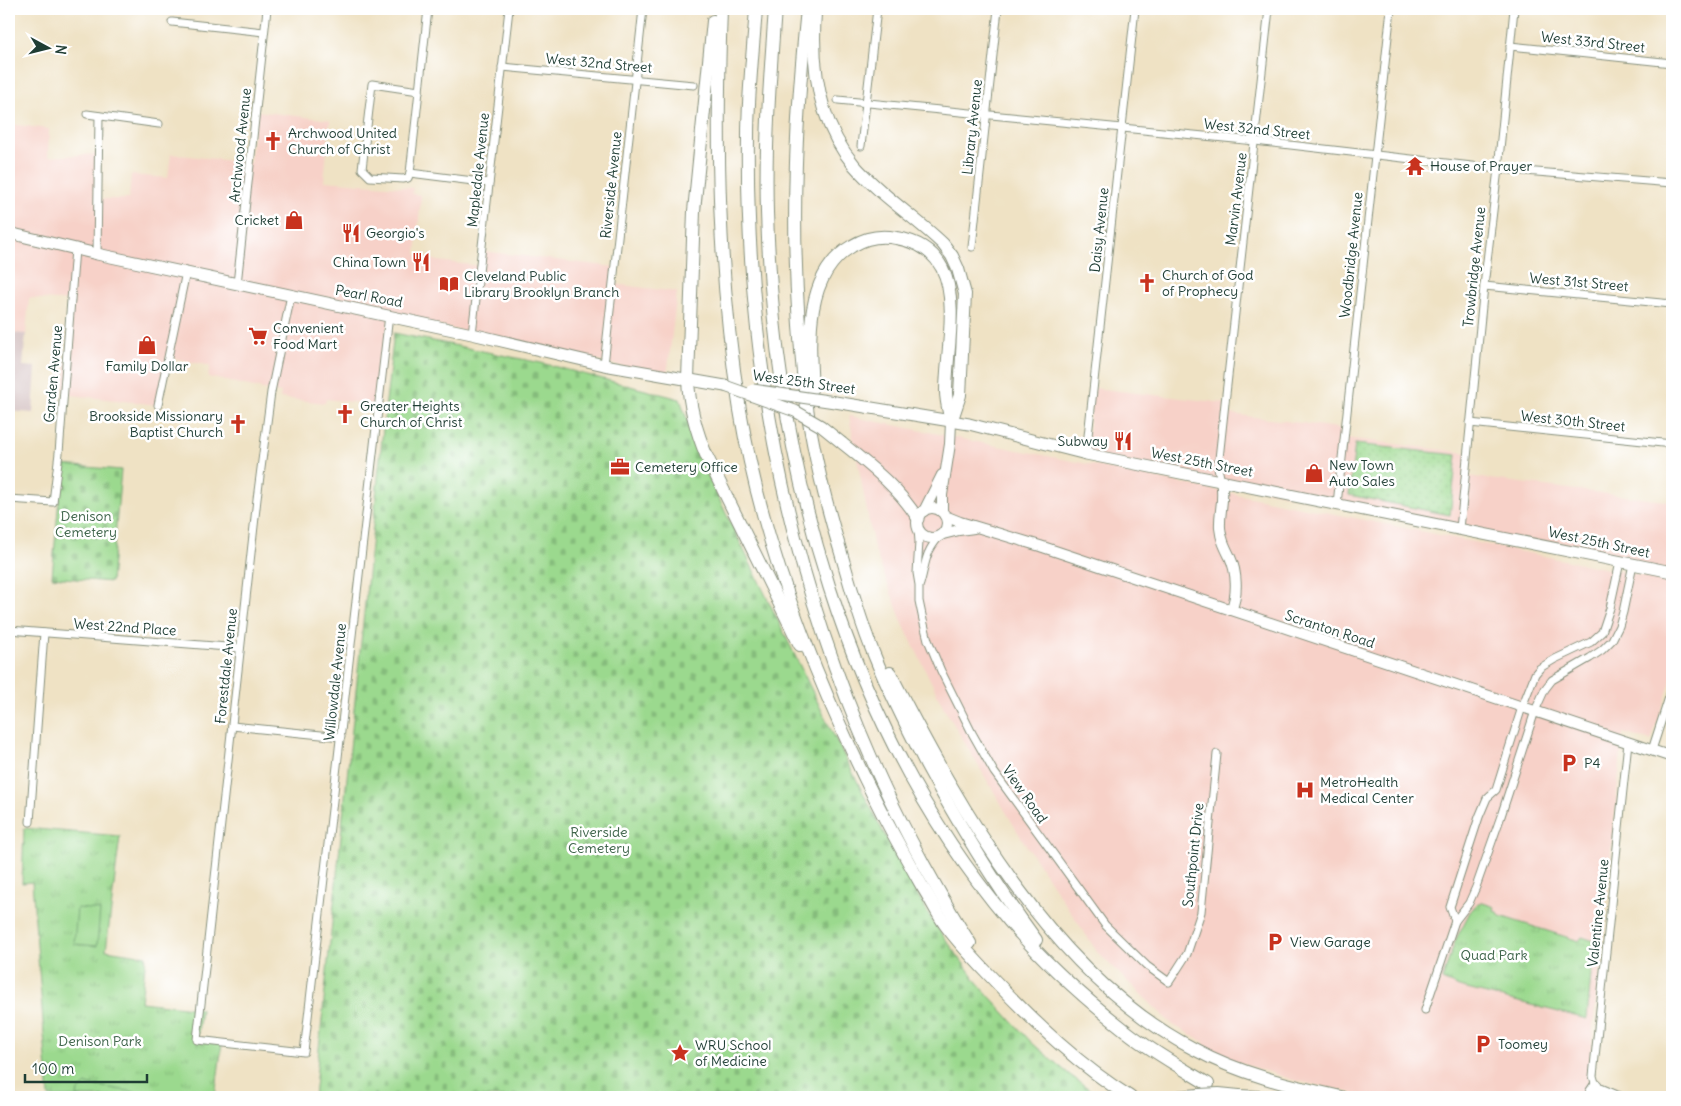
<svg xmlns="http://www.w3.org/2000/svg" width="1681" height="1106" font-family="Delius,sans-serif">
<defs>
<pattern id="grass-dots" width="8" height="8" patternUnits="userSpaceOnUse" patternTransform="scale(1.25)"><rect width="8" height="8" fill="#9bd98e"/><path d="M2 2h.1M6 6h.1" fill="none" stroke="#85bb7b" stroke-width="1.8" stroke-linecap="round"/></pattern>
<pattern id="cemetery-stones" width="16" height="16" patternUnits="userSpaceOnUse" patternTransform="scale(1.25)"><rect width="16" height="16" fill="#9bd98e"/><path d="M2 7V4a2 2 0 0 1 4 0v3zM10 15v-3a2 2 0 0 1 4 0v3z" fill="#85bb7b"/></pattern>
<pattern id="park-tufts" width="24" height="20" patternUnits="userSpaceOnUse" patternTransform="scale(1.25)"><rect width="24" height="20" fill="#9bd98e"/><path d="M3 7l-1-3M5 7V3M7 7l1-3M15 17l-1-3M17 17v-4M19 17l1-3" fill="none" stroke="#85bb7b"/></pattern>
</defs>
<rect width="100%" height="100%" fill="#fff"/>
<filter id="ink" filterUnits="userSpaceOnUse"><feTurbulence type="fractalNoise" baseFrequency=".02" numOctaves="2"/><feDisplacementMap in="SourceGraphic" scale="10" xChannelSelector="R" yChannelSelector="G"/><feConvolveMatrix kernelMatrix="1 2 1 2 8 2 1 2 1" color-interpolation-filters="sRGB"/></filter>
<filter id="wash" filterUnits="userSpaceOnUse"><feTurbulence type="fractalNoise" baseFrequency=".0096" numOctaves="4" result="noise"/><feDisplacementMap in="SourceGraphic" scale="20" xChannelSelector="R" yChannelSelector="G"/><feGaussianBlur stdDeviation="1.12" result="paint"/><feColorMatrix in="noise" values="0 0 0 0 0 0 0 0 0 0 0 0 0 0 0 0 0 1.4 0 .05"/><feComposite in="paint" operator="in"/></filter>
<g filter="url(#wash)">
<rect width="100%" height="100%" fill="#efe2c4"/>
<g fill="#f7d1c8">
<polygon points="256,111 330,120 324,181 413,188 412,194 421,195 416,254 438,261 479,266 481,251 614,267 613,284 677,292 667,376 389,315 379,405 326,399 325,403 280,398 281,393 208,377 210,366 168,357 158,405 63,394 71,301 29,298 26,334 9,333 9,124 49,129 48,157 99,154 98,199 129,199 131,175 168,178 171,154 250,163"/>
<polygon points="1093,388 1225,403 1224,413 1346,429 1345,438 1468,453 1466,476 1672,502 1672,572 1086,454"/>
<polygon points="849,416 1672,582 1672,678 1651,741 1623,733 1586,1097 1371,1097 1293,1080 1235,1061 1209,1050 1204,1046 1204,1042 1173,1025 1098,953 1022,839 943,706 903,624 874,548"/>
</g>
<polygon fill="#d2bfc0" points="9,333 26,334 23,366 36,367 33,413 9,411"/>
<polygon fill="url(#grass-dots)" stroke="#5d8b61" points="1355,444 1457,455 1450,515 1349,495"/>
<g fill="url(#cemetery-stones)" stroke="#5d8b61">
<polygon points="394,333 541,363 680,399 704,468 833,734 894,853 933,922 980,986 1032,1043 1070,1075 1100,1097 314,1097 385,410"/>
<polygon points="62,465 121,470 111,582 52,577"/>
</g>
<g fill="url(#park-tufts)" stroke="#5d8b61">
<polygon points="24,828 120,836 106,950 146,956 141,1002 201,1009 197,1040 222,1043 215,1097 49,1097 32,882 22,883"/>
<polygon points="1478,903 1483,903 1495,907 1494,910 1498,912 1500,916 1579,941 1582,937 1594,941 1587,1019 1459,987 1442,980 1455,941 1470,912"/>
</g>
<g fill="#9bd98e" stroke="#5d8b61">
<polygon points="77,908 100,910 97,946 74,944"/>
<polygon points="86,1084 152,1095 152,1097 77,1097 78,1091"/>
</g>
</g>
<g filter="url(#ink)">
<g fill="none" stroke-linecap="round" stroke-linejoin="round">
<g stroke="#87907c" stroke-width="9">
<g id="street">
<polyline points="172,22 264,32"/>
<polyline points="1510,46 1672,63"/>
<polyline points="502,67 694,85"/>
<polyline points="838,100 1255,141 1498,169 1672,183"/>
<polyline points="87,114 159,124"/>
<polyline points="861,146 877,9"/>
<polyline points="410,173 408,178 403,179 370,177 362,169 372,84 419,91"/>
<polyline points="410,173 428,9"/>
<polyline points="410,173 489,183"/>
<polyline points="972,247 998,9"/>
<polyline points="97,254 99,116"/>
<polyline points="237,284 267,9"/>
<polyline points="1484,286 1672,304"/>
<polyline points="291,295 271,392 257,499 197,1040 304,1052 389,315"/>
<polyline points="472,334 509,9"/>
<polyline points="604,365 643,9"/>
<polyline points="158,405 186,272"/>
<polyline points="1470,423 1672,444"/>
<polyline points="1086,454 1135,9"/>
<polyline points="1221,481 1218,468 1225,403 1269,9"/>
<polyline points="9,499 53,502 59,453 75,249"/>
<polyline points="1337,504 1391,9"/>
<polyline points="918,529 919,542 917,573 919,585 919,601 923,620 928,640 941,671 972,733 994,772 1105,925 1147,966 1169,982 1187,954 1201,912 1217,754"/>
<polyline points="1460,529 1484,286 1498,169 1514,9"/>
<path d="M 920,584 C 926,564 924,554 939,537"/>
<polyline points="9,630 240,648"/>
<polyline points="232,726 341,737"/>
<polyline points="1652,750 1672,688"/>
<polyline points="30,822 44,633"/>
<polyline points="1455,921 1450,907 1479,817 1487,798 1496,790 1522,707 1535,674 1540,668 1555,659 1591,642 1602,632 1610,608 1620,562"/>
<polyline points="1425,1010 1455,921 1469,903 1476,887 1501,816 1535,711 1545,689 1552,680 1590,658 1602,650 1612,640 1619,626 1623,612 1633,564"/>
<polyline points="1622,1097 1596,1086 1593,1076 1628,742"/>
</g>
</g>
<g stroke="#87907c" stroke-width="12">
<g id="secondary">
<path d="M 1221,481 C 1225,500 1219,510 1220,528 C 1221,539 1225,547 1230,557 C 1237,572 1238,595 1231,610"/>
<circle cx="932" cy="523" r="15"/>
<polyline points="924,511 942,475"/>
<polyline points="942,512 942,495 950,444 951,422"/>
<polyline points="945,516 960,522 1040,546 1672,757"/>
<polyline points="943,534 959,530 974,528"/>
</g>
</g>
<g stroke="#87907c" stroke-width="13">
<g id="primary">
<polyline points="9,233 97,254 472,334 604,365 725,386"/>
<polyline points="835,402 969,424 1086,454 1672,572"/>
<path d="M 842,443 C 870,466 899,488 918,519"/>
</g>
</g>
<g stroke="#87907c" stroke-width="14">
<g id="highway">
<path d="M 721,9 C 716,142 718,278 740,410 C 762,544 813,674 873,795 C 888,826 905,856 922,886 C 930,898 936,911 944,923 C 959,944 978,963 996,982 C 1037,1025 1080,1066 1130,1097"/>
<path d="M 756,9 C 753,51 748,94 748,136 C 745,354 785,562 873,762 C 888,797 905,830 923,863 C 938,890 953,918 970,943"/>
<path d="M 775,9 C 770,76 765,144 767,212 C 774,461 846,728 1009,921 C 1044,962 1084,998 1126,1031 C 1151,1051 1180,1067 1208,1084"/>
<path d="M 807,9 C 796,117 791,216 799,325 C 802,364 805,404 813,443 C 820,480 830,517 841,553 C 851,588 861,624 875,657 C 890,694 908,729 926,764 C 959,825 995,884 1036,940"/>
<path d="M 815,13 C 811,67 818,122 854,165 C 880,195 915,217 943,244 L 952,256 L 958,269 L 965,294 L 960,395 L 951,422"/>
<path d="M 713,21 L 694,211 L 688,379 C 689,407 696,431 707,457 L 800,645"/>
<path d="M 812,388 C 809,341 804,274 852,246 C 865,238 881,235 896,238 C 916,241 932,249 942,268 C 959,300 946,355 946,392 C 946,401 949,412 951,422"/>
<path d="M 890,673 C 960,810 1053,976 1194,1049 C 1240,1074 1291,1086 1341,1097"/>
<polyline points="1239,1096 1259,1097"/>
<polyline points="1177,1097 1199,1095"/>
<polyline points="1592,1097 1592,1092 1596,1086"/>
</g>
</g>
<use href="#street" stroke="#fff" stroke-width="7"/>
<use href="#secondary" stroke="#fff" stroke-width="10"/>
<use href="#primary" stroke="#fff" stroke-width="11"/>
<use href="#highway" stroke="#fff" stroke-width="12"/>
<g stroke="#87907c" stroke-width="13" stroke-linecap="butt">
<g id="primary-bridge">
<polyline points="725,386 795,411 821,426 842,443"/>
<polyline points="753,390 835,402"/>
</g>
</g>
<g stroke="#87907c" stroke-width="14" stroke-linecap="butt">
<polyline id="highway-bridge" points="1199,1095 1219,1094 1239,1096"/>
</g>
<use href="#primary-bridge" stroke="#fff" stroke-width="11"/>
<use href="#highway-bridge" stroke="#fff" stroke-width="12"/>
</g>
</g>
<defs>
<g id="church-bare" transform="scale(1.5)"><path d="M-1.2-6h2.4v3.5h3.3v2.4h-3.3V6h-2.4V-.1h-3.3v-2.4h3.3Z" fill="#c8321e" stroke="#fff" stroke-width="2.5" paint-order="stroke"/></g>
<g id="temple-bare" transform="scale(1.5)"><path d="M0-6L5-2H3V0L6.5 2.5H4V6H1.5V3h-3V6H-4V2.5H-6.5L-3 0V-2H-5Z" fill="#c8321e" stroke="#fff" stroke-width="2.5" paint-order="stroke"/></g>
<g id="shop-bare" transform="scale(1.5)"><path d="M-5-2.5h2.3a2.7 3.5 0 0 1 5.4 0H5L5.5 6h-11ZM-1.5-2.5h3a1.5 2.3 0 0 0-3 0Z" fill="#c8321e" stroke="#fff" stroke-width="2.5" paint-order="stroke"/></g>
<g id="restaurant-bare" transform="scale(1.5)"><path d="M-5-6h1v4h1v-4h1v4h1v-4h1v5L-1.5 .5V6h-2V.5L-5-1ZM5-6V6H3V1.5H1.5Q1.5-4 5-6Z" fill="#c8321e" stroke="#fff" stroke-width="2.5" paint-order="stroke"/></g>
<g id="library-bare" transform="scale(1.5)"><path d="M-6-4Q-3-5.5-.7-3.5V5Q-3 3-6 4ZM6-4Q3-5.5 .7-3.5V5Q3 3 6 4Z" fill="#c8321e" stroke="#fff" stroke-width="2.5" paint-order="stroke"/></g>
<g id="supermarket-bare" transform="scale(1.5)"><path d="M-6-5.5h2.5l.6 2H6L4.5 2H-2.5L-4.4-4H-6ZM-1.5 3.2a1.3 1.3 0 1 0 .1 0ZM3 3.2a1.3 1.3 0 1 0 .1 0Z" fill="#c8321e" stroke="#fff" stroke-width="2.5" paint-order="stroke"/></g>
<g id="office-bare" transform="scale(1.5)"><path d="M-6-3h4V-5.5h4V-3h4V5H-6ZM-1-4.5V-3h2v-1.5ZM-6 0V1H6V0Z" fill="#c8321e" stroke="#fff" stroke-width="2.5" paint-order="stroke"/></g>
<g id="parking-bare" transform="scale(1.5)"><path d="M-3.5-5.5H1a3.5 3.5 0 0 1 0 7H-1V5.5H-3.5ZM-1-3.4V-.6H.8a1.4 1.4 0 0 0 0-2.8Z" fill="#c8321e" stroke="#fff" stroke-width="2.5" paint-order="stroke"/></g>
<g id="hospital-bare" transform="scale(1.5)"><path d="M-5-5h3v3.5h4V-5h3V5h-3V1.5h-4V5h-3Z" fill="#c8321e" stroke="#fff" stroke-width="2.5" paint-order="stroke"/></g>
<g id="sight-bare" transform="scale(1.5)"><path d="M0-6L1.8-2.2L6-1.7L2.9 1.2L3.7 5.4L0 3.3L-3.7 5.4L-2.9 1.2L-6-1.7L-1.8-2.2Z" fill="#c8321e" stroke="#fff" stroke-width="2.5" paint-order="stroke"/></g>
</defs>
<g fill-rule="evenodd">
<use href="#church-bare" x="273" y="141"/>
<use href="#temple-bare" x="1415" y="166"/>
<use href="#shop-bare" x="294" y="220"/>
<use href="#restaurant-bare" x="351" y="233"/>
<use href="#restaurant-bare" x="421" y="262"/>
<use href="#church-bare" x="1147" y="283"/>
<use href="#library-bare" x="449" y="284"/>
<use href="#supermarket-bare" x="258" y="336"/>
<use href="#shop-bare" x="147" y="345"/>
<use href="#church-bare" x="345" y="414"/>
<use href="#church-bare" x="238" y="424"/>
<use href="#restaurant-bare" x="1123" y="441"/>
<use href="#office-bare" x="620" y="467"/>
<use href="#shop-bare" x="1314" y="473"/>
<use href="#parking-bare" x="1569" y="763"/>
<use href="#hospital-bare" x="1305" y="790"/>
<use href="#parking-bare" x="1275" y="942"/>
<use href="#parking-bare" x="1483" y="1044"/>
<use href="#sight-bare" x="680" y="1053"/>
</g>
<g text-anchor="middle" dominant-baseline="central" stroke-width="5" stroke-linejoin="round" paint-order="stroke">
<g font-size="14" fill="#1f3d34" stroke="#fff">
<text transform="translate(1593 42) rotate(6)">West 33rd Street</text>
<text transform="translate(599 63) rotate(5)">West 32nd Street</text>
<text transform="translate(972 127) rotate(-84)">Library Avenue</text>
<text transform="translate(1257 129) rotate(6)">West 32nd Street</text>
<text transform="translate(240 145) rotate(-84)">Archwood Avenue</text>
<text transform="translate(478 170) rotate(-84)">Mapledale Avenue</text>
<text transform="translate(611 185) rotate(-84)">Riverside Avenue</text>
<text transform="translate(1236 199) rotate(-83)">Marvin Avenue</text>
<text transform="translate(1099 230) rotate(-84)">Daisy Avenue</text>
<text transform="translate(1351 255) rotate(-84)">Woodbridge Avenue</text>
<text transform="translate(1474 267) rotate(-84)">Trowbridge Avenue</text>
<text transform="translate(1579 282) rotate(5)">West 31st Street</text>
<text transform="translate(369 296) rotate(11)">Pearl Road</text>
<text transform="translate(53 374) rotate(-85)">Garden Avenue</text>
<text transform="translate(804 382) rotate(8)">West 25th Street</text>
<text transform="translate(1573 421) rotate(6)">West 30th Street</text>
<text transform="translate(1202 462) rotate(11)">West 25th Street</text>
<text transform="translate(1599 542) rotate(12)">West 25th Street</text>
<text transform="translate(125 627) rotate(4)">West 22nd Place</text>
<text transform="translate(1330 629) rotate(18)">Scranton Road</text>
<text transform="translate(226 666) rotate(-84)">Forestdale Avenue</text>
<text transform="translate(335 682) rotate(-84)">Willowdale Avenue</text>
<text transform="translate(1025 794) rotate(55)">View Road</text>
<text transform="translate(1193 855) rotate(-84)">Southpoint Drive</text>
<text transform="translate(1598 913) rotate(-84)">Valentine Avenue</text>
</g>
<g font-size="14" fill="#1f3d34" stroke="#fff" text-anchor="start">
<text x="288" y="133">Archwood United<tspan x="288" dy="16">Church of Christ</tspan></text>
<text x="1430" y="166">House of Prayer</text>
<text x="279" y="220" text-anchor="end">Cricket</text>
<text x="366" y="233">Georgio's</text>
<text x="406" y="262" text-anchor="end">China Town</text>
<text x="1162" y="275">Church of God<tspan x="1162" dy="16">of Prophecy</tspan></text>
<text x="464" y="276">Cleveland Public<tspan x="464" dy="16">Library Brooklyn Branch</tspan></text>
<text x="273" y="328">Convenient<tspan x="273" dy="16">Food Mart</tspan></text>
<text x="147" y="366" text-anchor="middle">Family Dollar</text>
<text x="360" y="406">Greater Heights<tspan x="360" dy="16">Church of Christ</tspan></text>
<text x="223" y="416" text-anchor="end">Brookside Missionary<tspan x="223" dy="16">Baptist Church</tspan></text>
<text x="1108" y="441" text-anchor="end">Subway</text>
<text x="1329" y="465">New Town<tspan x="1329" dy="16">Auto Sales</tspan></text>
<text x="635" y="467">Cemetery Office</text>
<text x="1584" y="763">P4</text>
<text x="1320" y="782">MetroHealth<tspan x="1320" dy="16">Medical Center</tspan></text>
<text x="1290" y="942">View Garage</text>
<text x="1498" y="1044">Toomey</text>
<text x="695" y="1045">WRU School<tspan x="695" dy="16">of Medicine</tspan></text>
</g>
<g font-size="14" fill="#3e644a" stroke="#fff">
<text x="86" y="516">Denison<tspan x="86" dy="16">Cemetery</tspan></text>
<text x="599" y="832">Riverside<tspan x="599" dy="16">Cemetery</tspan></text>
<text x="1494" y="955">Quad Park</text>
<text x="100" y="1041">Denison Park</text>
</g>
</g>
<rect width="1681" height="1106" fill="none" stroke="#fff" stroke-width="30"/>
<g transform="translate(48 48) rotate(97)" stroke="#ffffff" stroke-width="4" paint-order="stroke">
<path d="M0-4L9 19L0 12L-9 19Z" fill="#1f3d34"/>
<text y="-8" font-size="14" font-weight="bold" text-anchor="middle" fill="#1f3d34">N</text>
</g>
<path d="M25 1074v8h122v-8" fill="none" stroke="#1f3d34" stroke-width="2.5"/>
<text x="32" y="1074" font-size="15" fill="#1f3d34" stroke="#ffffff" stroke-width="4" paint-order="stroke">100 m</text>
</svg>
